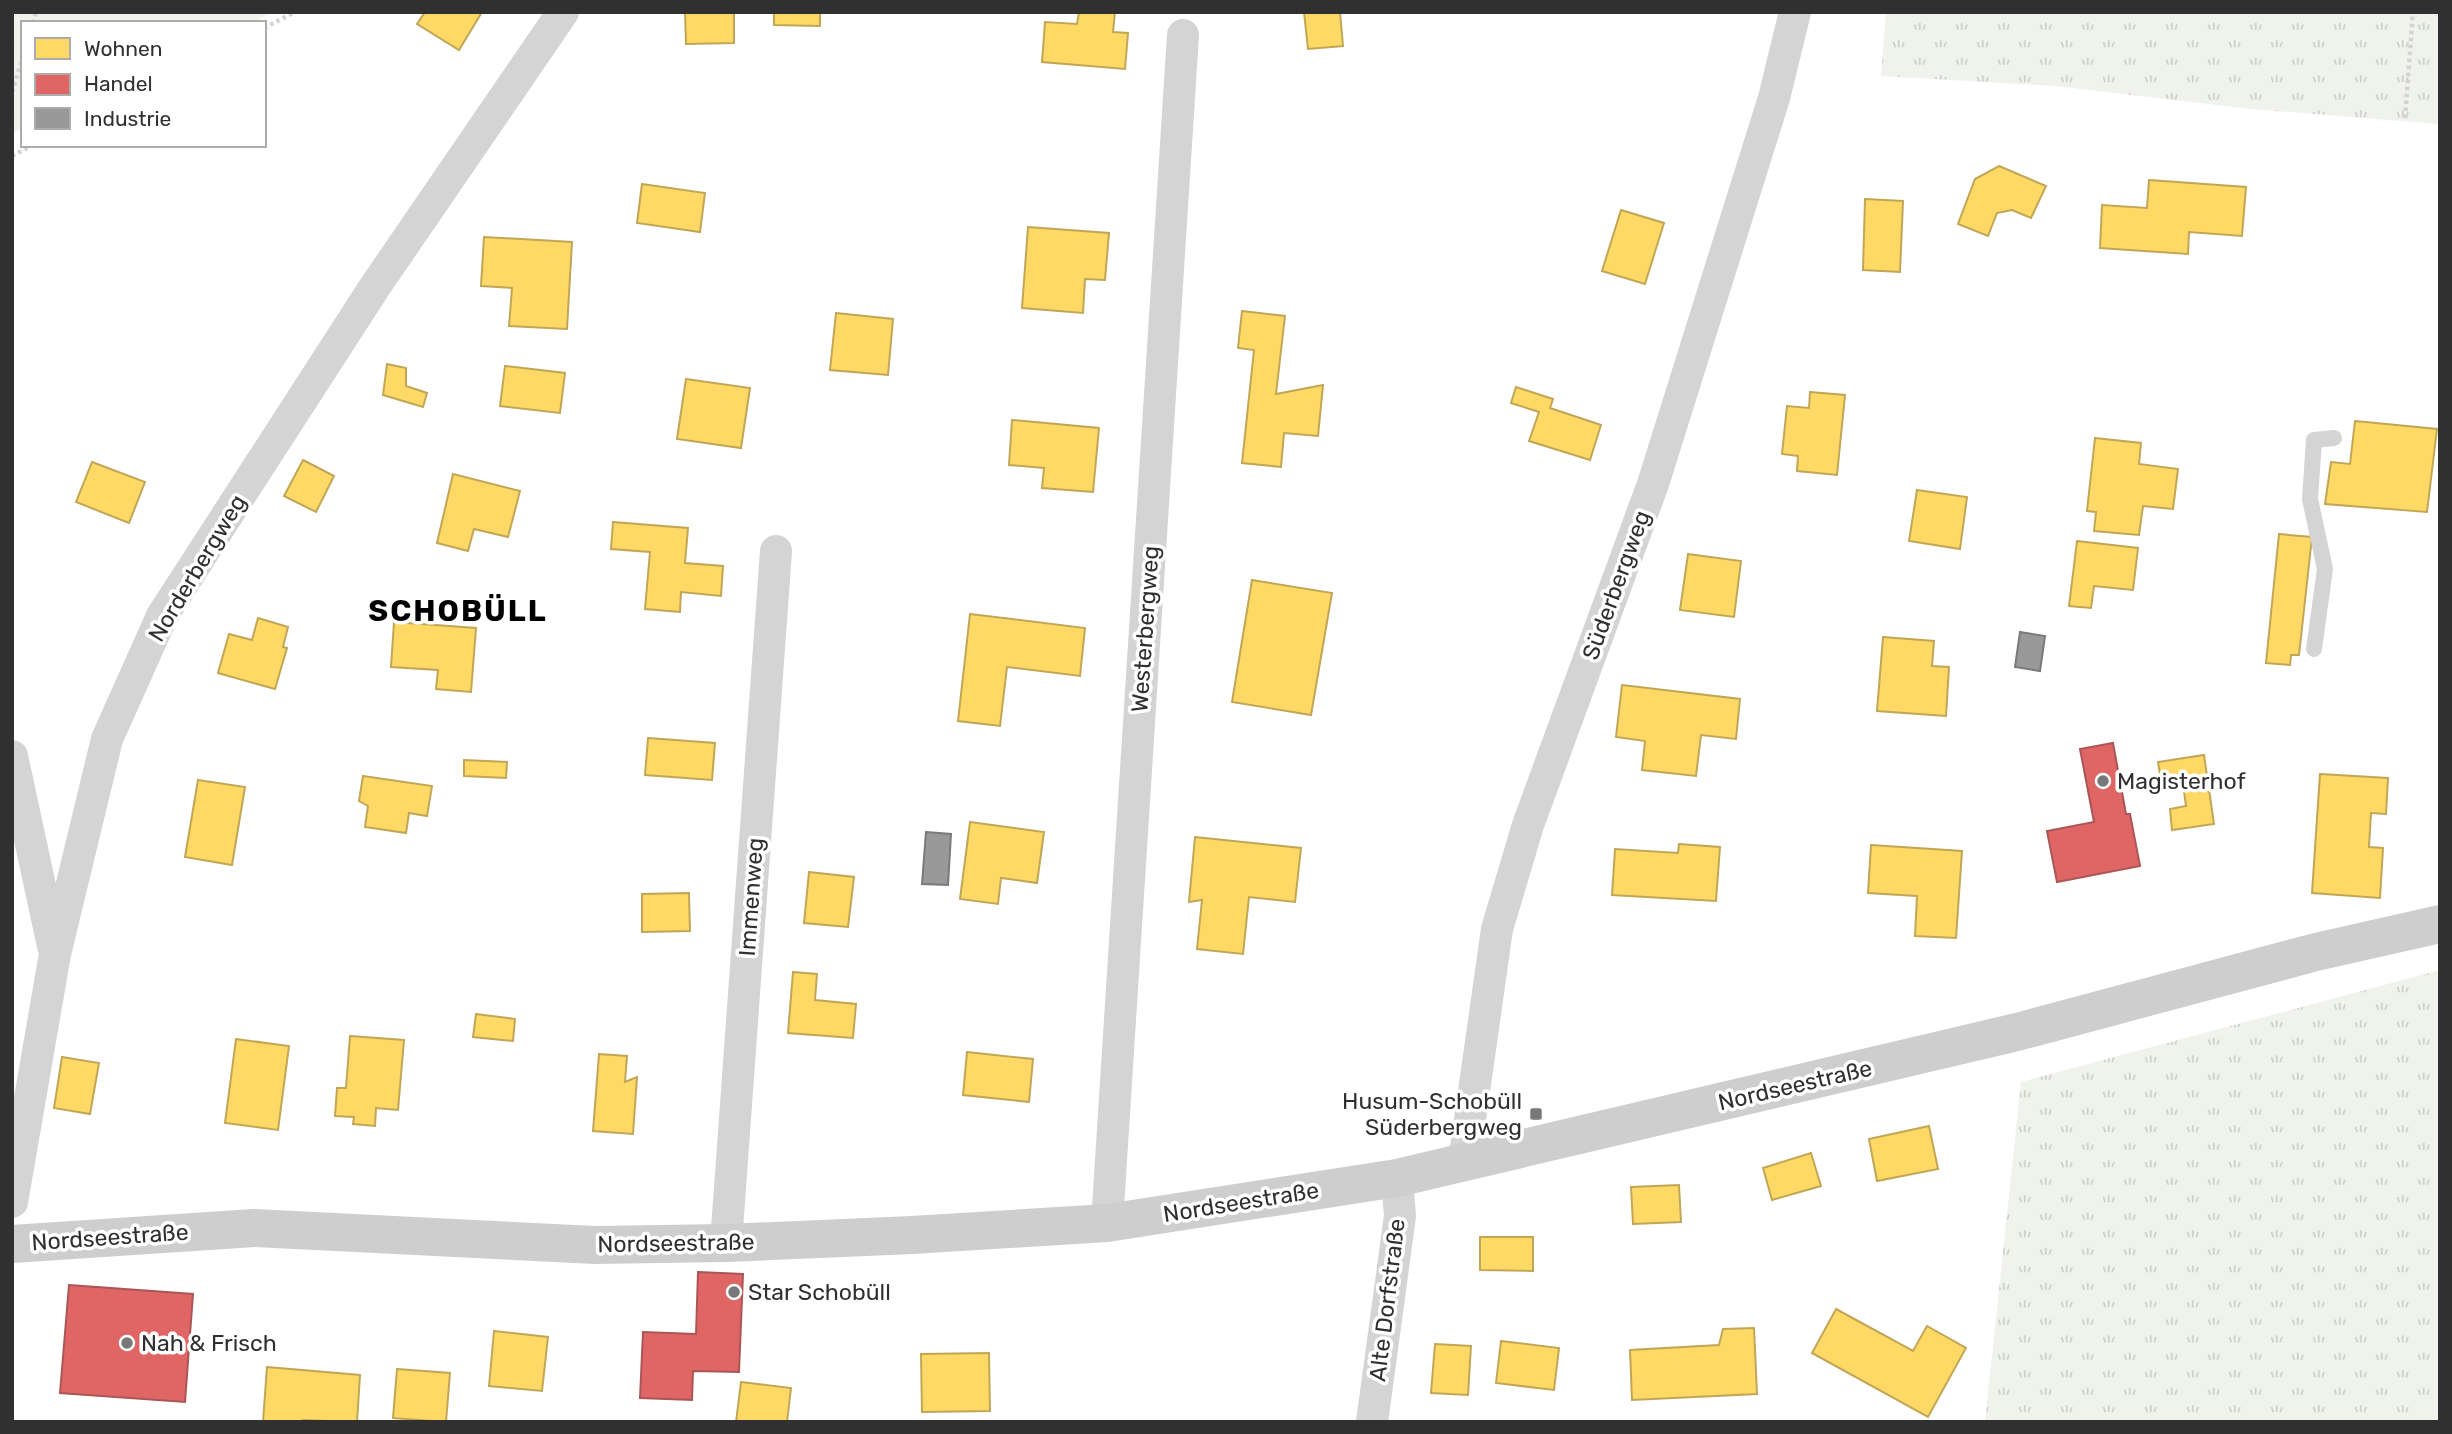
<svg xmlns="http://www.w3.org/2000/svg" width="2452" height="1434" font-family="Rubik,sans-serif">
<defs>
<pattern id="grass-tufts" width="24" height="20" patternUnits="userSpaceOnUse" patternTransform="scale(1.75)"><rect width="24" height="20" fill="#f0f2ec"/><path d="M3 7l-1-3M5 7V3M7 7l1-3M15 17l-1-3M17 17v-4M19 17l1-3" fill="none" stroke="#ced0cb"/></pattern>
<pattern id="forest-firs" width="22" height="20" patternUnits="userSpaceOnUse" patternTransform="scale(1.75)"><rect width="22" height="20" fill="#f0f2ec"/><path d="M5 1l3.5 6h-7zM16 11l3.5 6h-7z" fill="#ced0cb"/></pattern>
</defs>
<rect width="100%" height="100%" fill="#fff"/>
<g fill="url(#grass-tufts)">
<polygon points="1886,12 2440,12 2440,124 2251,109 2056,86 1881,76"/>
<polygon points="2440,970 2440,1422 1985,1422 2021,1082"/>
</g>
<polygon fill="url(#forest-firs)" points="12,12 274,12 251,23 23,23 23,128 12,133"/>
<g fill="#ffd966" stroke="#c1a656" stroke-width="2">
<polygon points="425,12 482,12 459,50 417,24"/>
<polygon points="685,12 734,12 734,43 686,44"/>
<polygon points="774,12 820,12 820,26 774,25"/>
<polygon points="1079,12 1115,12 1113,32 1128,33 1125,69 1042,62 1045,22 1077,24"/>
<polygon points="1304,12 1340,12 1343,46 1308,49"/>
<polygon points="1999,166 2046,186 2031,218 2012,210 1997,213 1988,236 1958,224 1975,179"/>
<polygon points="2149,180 2246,187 2242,236 2189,232 2188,254 2100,248 2102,205 2147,208"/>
<polygon points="642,184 705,193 700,232 637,223"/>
<polygon points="1865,199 1903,201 1900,272 1863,270"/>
<polygon points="1621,210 1664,223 1645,284 1602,271"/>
<polygon points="1028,227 1109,233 1105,280 1085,279 1083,313 1022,308"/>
<polygon points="484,237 572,242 567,329 509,326 512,288 481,286"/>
<polygon points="1242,311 1285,316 1276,394 1323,385 1318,436 1284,433 1281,467 1242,463 1254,350 1238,348"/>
<polygon points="836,313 893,319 888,375 830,370"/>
<polygon points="387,364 406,368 406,386 427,393 423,407 383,395"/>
<polygon points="505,366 565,373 560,413 500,406"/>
<polygon points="686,379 750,388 741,448 677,439"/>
<polygon points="1516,387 1553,399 1550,408 1601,425 1590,460 1529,441 1539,412 1511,403"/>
<polygon points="1810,392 1845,395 1837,475 1797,471 1798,456 1782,454 1787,406 1809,408"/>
<polygon points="1012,420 1099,428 1093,492 1042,488 1044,468 1009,465"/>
<polygon points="2355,421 2437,429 2427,512 2325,504 2331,462 2350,464"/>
<polygon points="2095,438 2141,443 2139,464 2178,469 2173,509 2143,506 2139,535 2094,531 2096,512 2087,511"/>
<polygon points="303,460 334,476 316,512 284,496"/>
<polygon points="92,462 145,482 129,523 76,502"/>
<polygon points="453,474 520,491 508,537 474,529 468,551 437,543"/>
<polygon points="1917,490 1967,497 1960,549 1909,541"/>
<polygon points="613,522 688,528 685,563 723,566 721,596 681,592 680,612 645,609 650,552 611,549"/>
<polygon points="2279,534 2312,537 2299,655 2291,655 2290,665 2266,663"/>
<polygon points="2077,541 2138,548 2133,590 2094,586 2091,608 2069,606"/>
<polygon points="1688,554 1741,561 1734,617 1680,610"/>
<polygon points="1252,580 1332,593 1311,715 1232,702"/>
<polygon points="970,614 1085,628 1080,676 1007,667 1000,726 958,721"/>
<polygon points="258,618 288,627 283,647 287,648 275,689 218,673 229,634 252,640"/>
<polygon points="394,622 476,628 471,692 436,689 438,670 391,667"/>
<polygon points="1883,637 1934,641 1932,666 1949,667 1946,716 1877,711"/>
<polygon points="1622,685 1740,699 1736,739 1701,735 1696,776 1642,770 1645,741 1616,737"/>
<polygon points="648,738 715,743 712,780 645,775"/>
<polygon points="2204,755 2214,824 2172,830 2170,809 2186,806 2183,784 2162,787 2158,762"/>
<polygon points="464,760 507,762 506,778 464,776"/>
<polygon points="2320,774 2388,778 2386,814 2371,813 2369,847 2383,848 2380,898 2312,893"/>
<polygon points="363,776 432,786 427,816 409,813 406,833 365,827 368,806 359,801"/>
<polygon points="198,780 245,787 232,865 185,857"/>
<polygon points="970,822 1044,832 1037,883 1001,878 998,904 960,899"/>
<polygon points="1195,837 1301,848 1295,902 1249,897 1243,954 1197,949 1202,900 1189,902"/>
<polygon points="1679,844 1720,847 1716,901 1612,895 1615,849 1678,853"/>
<polygon points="1871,845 1962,851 1956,938 1915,936 1917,896 1868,893"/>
<polygon points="809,872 854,877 848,927 804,923"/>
<polygon points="689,893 690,931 642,932 642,894"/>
<polygon points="793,972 817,974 815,1000 856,1004 853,1038 788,1033"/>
<polygon points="476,1014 515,1019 513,1041 473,1037"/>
<polygon points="350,1036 404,1040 398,1110 376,1108 375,1126 353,1124 354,1117 335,1116 337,1088 346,1088"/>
<polygon points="236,1039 289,1046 278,1130 225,1123"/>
<polygon points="967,1052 1033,1059 1029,1102 963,1095"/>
<polygon points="599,1054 627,1056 625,1082 637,1077 633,1134 593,1131"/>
<polygon points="62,1057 99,1063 90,1114 54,1108"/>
<polygon points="1929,1126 1938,1169 1877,1181 1869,1139"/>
<polygon points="1811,1153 1821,1186 1772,1200 1763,1168"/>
<polygon points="1679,1185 1681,1222 1633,1224 1631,1187"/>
<polygon points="1480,1237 1533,1237 1533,1271 1480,1270"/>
<polygon points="1836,1309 1913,1351 1927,1326 1966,1348 1928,1417 1812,1353"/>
<polygon points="1754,1328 1757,1394 1632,1400 1630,1350 1719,1345 1723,1329"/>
<polygon points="494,1331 548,1337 542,1391 489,1386"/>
<polygon points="1501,1341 1559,1348 1554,1390 1496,1383"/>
<polygon points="1435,1344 1471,1346 1468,1395 1431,1393"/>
<polygon points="989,1353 990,1411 922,1412 921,1354"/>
<polygon points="267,1367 360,1375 357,1422 303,1420 303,1422 263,1422"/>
<polygon points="397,1369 450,1373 446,1422 393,1418"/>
<polygon points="741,1382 791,1388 787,1422 736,1422"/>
</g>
<g fill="#e06666" stroke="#ab5656" stroke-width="2">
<polygon points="2113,743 2126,814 2130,814 2140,866 2057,882 2047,831 2094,822 2080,749"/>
<polygon points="698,1272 743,1274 739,1372 693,1371 692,1400 640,1398 643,1332 696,1334"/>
<polygon points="69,1285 193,1294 185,1402 60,1393"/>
</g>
<g fill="#999" stroke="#7a7a7a" stroke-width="2">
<polygon points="2020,632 2045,636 2040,671 2015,667"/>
<polygon points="926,832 951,834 948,885 922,884"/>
</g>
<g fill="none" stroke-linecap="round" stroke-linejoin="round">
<g stroke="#d3d3d3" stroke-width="4.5" stroke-dasharray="3.5 3.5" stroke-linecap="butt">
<polyline points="33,23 36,12"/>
<polyline points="264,28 295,12"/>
<polyline points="12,92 23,57"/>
<polyline points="2405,118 2413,12"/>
<polyline points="12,156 33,145"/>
</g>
<polyline stroke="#d4d4d4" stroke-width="16" points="2314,649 2325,569 2310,499 2314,440 2334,438"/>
<g stroke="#d4d4d4" stroke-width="32">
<polyline points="12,756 53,946"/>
<polyline points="1464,1162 1497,929 1528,825 1653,484 1774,98 1795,12"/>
<polyline points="12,1202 55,954 107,739 162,616 374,288 563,12"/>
<polyline points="1107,1223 1183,35"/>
<polyline points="726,1243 776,551"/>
<polyline points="1372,1422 1400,1216 1397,1178"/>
</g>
<polyline stroke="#cecece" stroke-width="38" points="12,1244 254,1228 595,1245 726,1243 912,1235 1107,1223 1397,1178 2017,1032 2316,952 2440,924"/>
</g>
<g fill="#787878" stroke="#fff" stroke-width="2.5">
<circle cx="2103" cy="781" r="7"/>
<rect x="1529" y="1107" width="14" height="14" rx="3.5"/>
<circle cx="734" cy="1292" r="7"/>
<circle cx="127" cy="1343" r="7"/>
</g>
<g text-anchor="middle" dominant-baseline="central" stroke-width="7" stroke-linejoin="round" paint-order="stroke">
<g font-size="23" fill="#303030" stroke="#fff">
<text transform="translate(197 568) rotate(-59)">Norderbergweg</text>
<text transform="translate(1616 585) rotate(-70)">Süderbergweg</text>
<text transform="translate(1145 629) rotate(-86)">Westerbergweg</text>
<text transform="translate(751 897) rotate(-86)">Immenweg</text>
<text transform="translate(1795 1085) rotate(-13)">Nordseestraße</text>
<text transform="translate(1241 1202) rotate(-9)">Nordseestraße</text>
<text transform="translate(110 1237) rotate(-4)">Nordseestraße</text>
<text transform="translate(676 1243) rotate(-1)">Nordseestraße</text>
<text transform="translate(1387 1300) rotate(-83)">Alte Dorfstraße</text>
</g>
<g font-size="23" fill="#303030" stroke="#fff" text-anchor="start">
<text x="2117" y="781">Magisterhof</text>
<text x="1522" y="1101" text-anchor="end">Husum-Schobüll<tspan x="1522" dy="26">Süderbergweg</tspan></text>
<text x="748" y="1292">Star Schobüll</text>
<text x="141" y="1343">Nah &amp; Frisch</text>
</g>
<g font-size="30" font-weight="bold" letter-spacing="2" fill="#000" stroke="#fff">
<text x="458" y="611">SCHOBÜLL</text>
</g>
</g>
<rect width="2452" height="1434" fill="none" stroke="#303030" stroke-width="28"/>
<rect x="21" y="21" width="245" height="126" fill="#ffffff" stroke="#acacac" stroke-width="2"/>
<rect x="35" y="38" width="35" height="21" fill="#ffd966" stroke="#acacac" stroke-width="2"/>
<text x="84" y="56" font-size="21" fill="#303030">Wohnen</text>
<rect x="35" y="74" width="35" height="21" fill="#e06666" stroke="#acacac" stroke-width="2"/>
<text x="84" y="91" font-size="21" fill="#303030">Handel</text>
<rect x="35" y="108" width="35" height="21" fill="#999999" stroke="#acacac" stroke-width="2"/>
<text x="84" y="126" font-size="21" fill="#303030">Industrie</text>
</svg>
